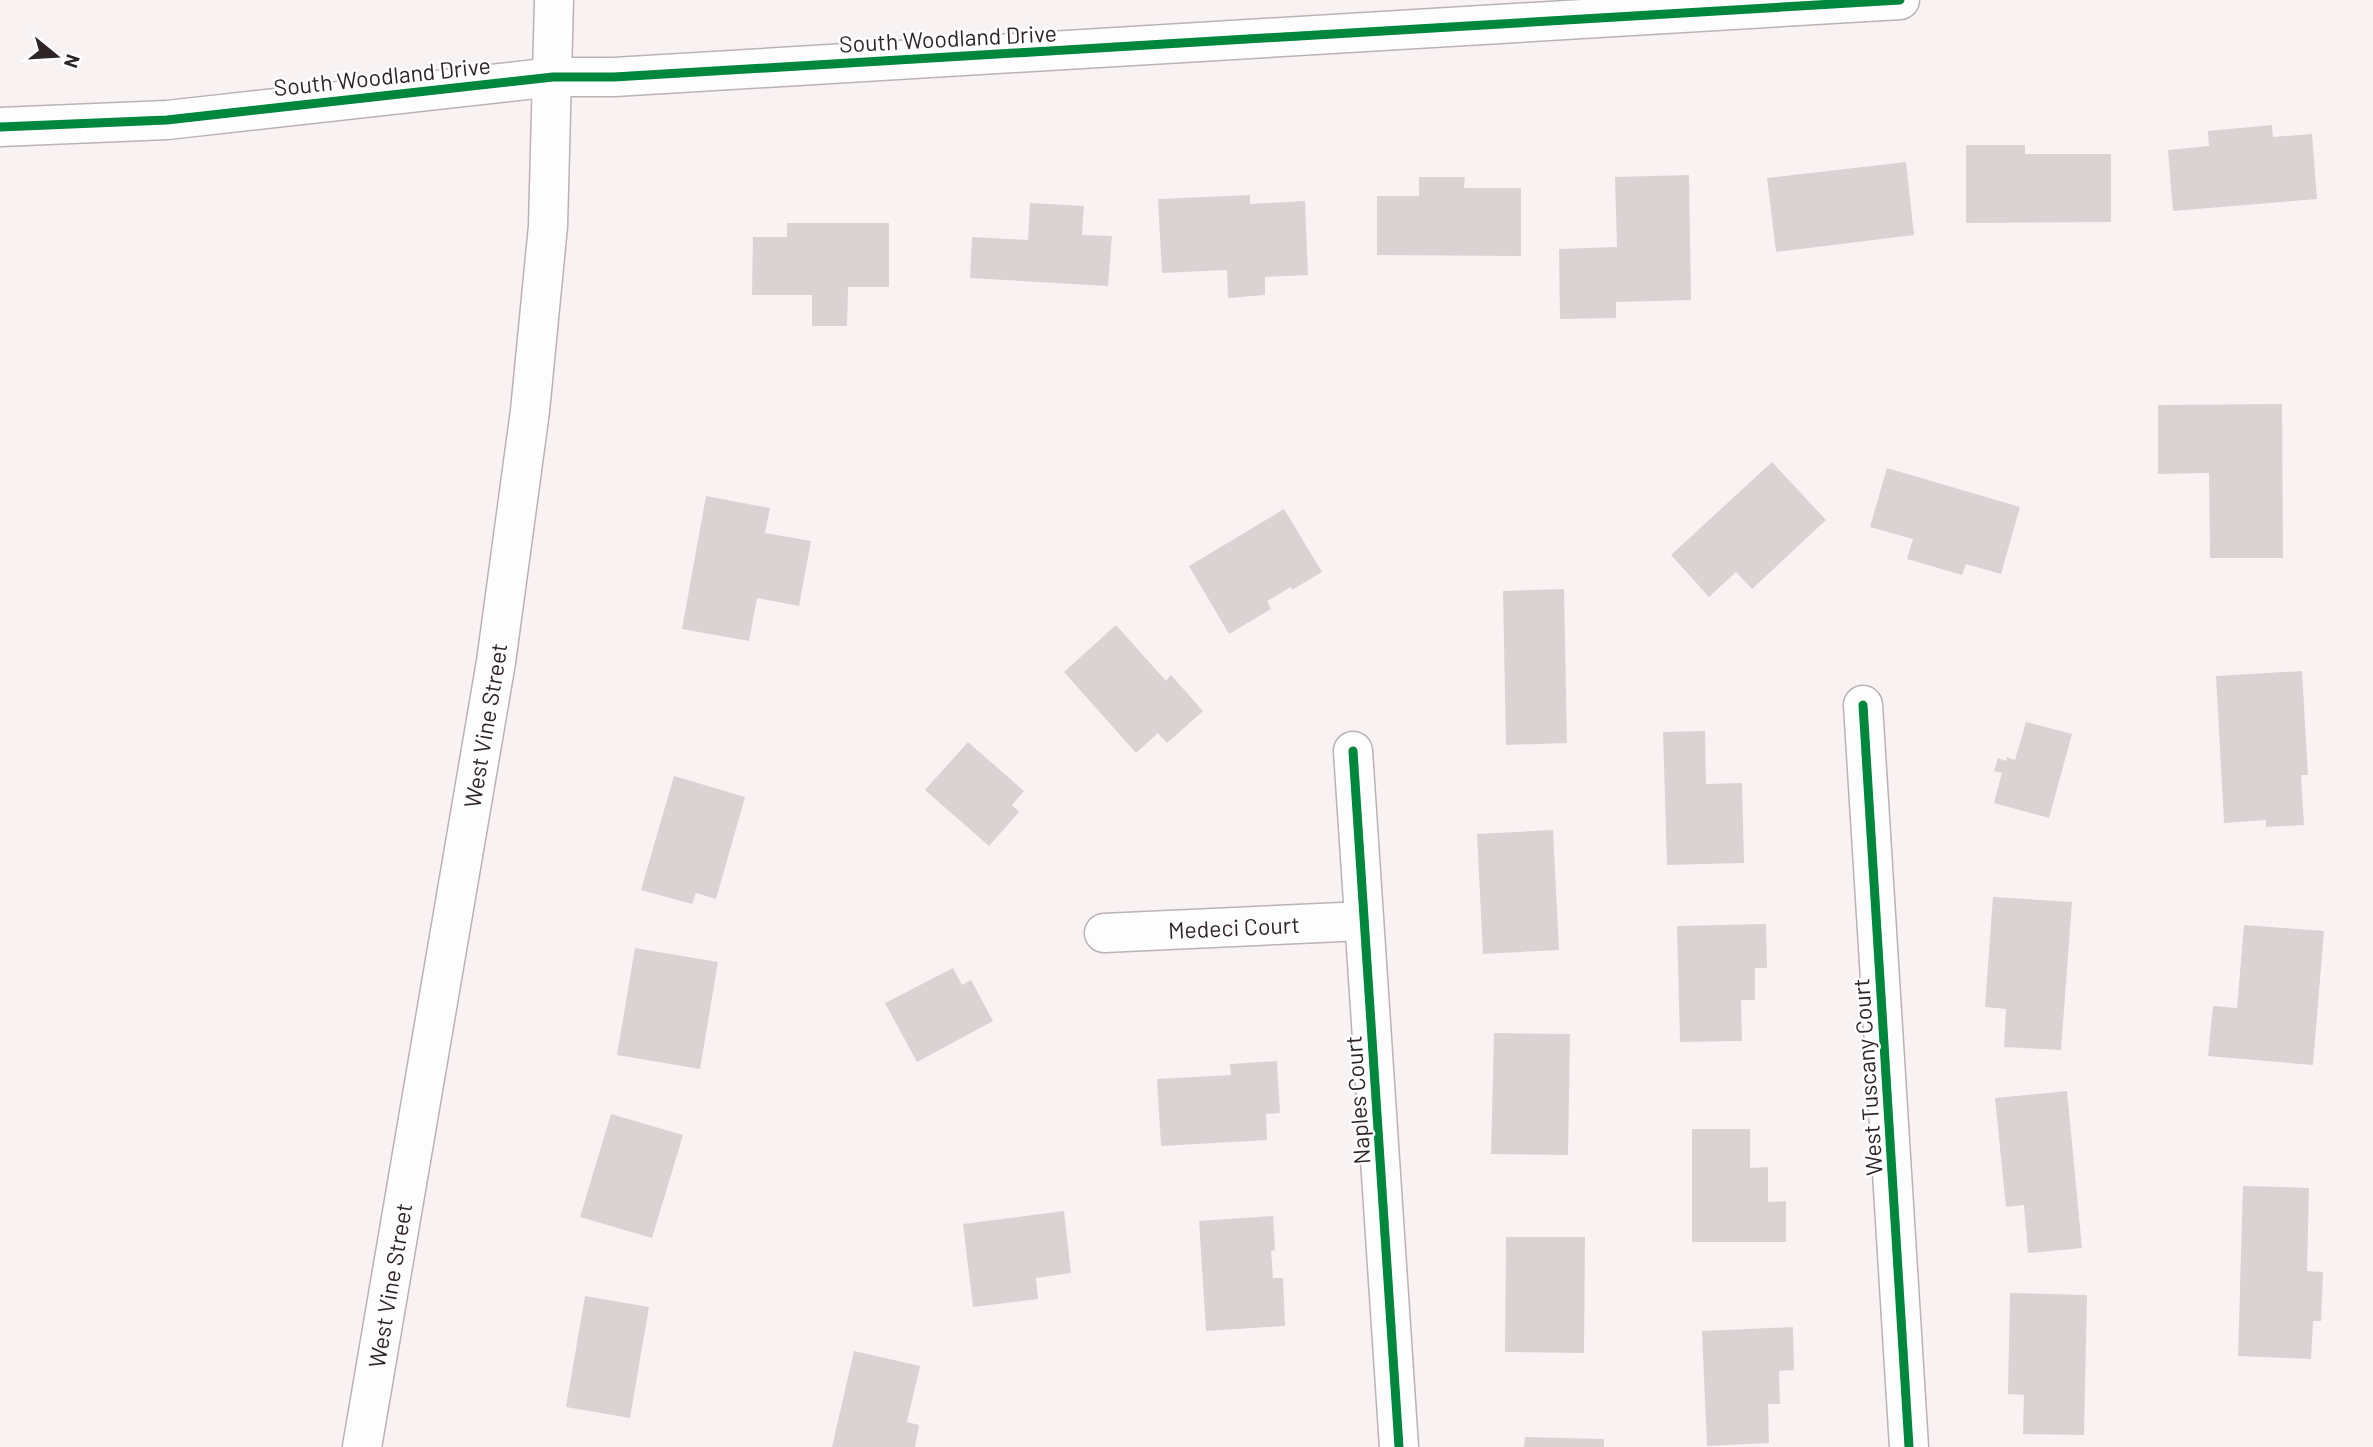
<svg xmlns="http://www.w3.org/2000/svg" width="2373" height="1447" font-family="Barlow,sans-serif">
<rect width="100%" height="100%" fill="#f9f2f3"/>
<g fill="#dbd2d3">
<polygon points="2272,125 2273,137 2312,134 2317,199 2173,211 2168,150 2209,146 2208,131"/>
<polygon points="1966,145 2025,145 2025,154 2111,154 2111,222 1966,223"/>
<polygon points="1906,162 1914,235 1776,252 1767,178"/>
<polygon points="1689,175 1691,300 1616,302 1616,318 1560,319 1559,249 1617,247 1615,177"/>
<polygon points="1419,177 1465,177 1464,188 1521,188 1521,256 1377,255 1377,196 1419,196"/>
<polygon points="1250,195 1250,204 1305,201 1308,275 1265,277 1265,295 1228,298 1227,270 1162,273 1158,199"/>
<polygon points="1030,203 1084,206 1082,235 1112,236 1108,286 970,278 972,237 1028,240"/>
<polygon points="787,223 889,223 889,287 848,287 847,326 812,326 812,295 752,295 753,237 787,237"/>
<polygon points="2282,404 2283,558 2210,558 2209,473 2158,474 2158,405"/>
<polygon points="1772,462 1826,520 1752,589 1736,572 1709,597 1671,555"/>
<polygon points="1887,468 2020,507 2001,574 1966,564 1962,575 1907,559 1913,539 1870,527"/>
<polygon points="706,496 770,508 765,533 811,541 799,606 757,598 749,641 682,629"/>
<polygon points="1284,509 1322,572 1292,590 1291,587 1267,601 1271,609 1229,634 1189,566"/>
<polygon points="1564,589 1567,743 1506,745 1503,591"/>
<polygon points="1116,625 1166,681 1171,675 1203,711 1167,743 1158,733 1136,753 1064,672"/>
<polygon points="2302,671 2308,775 2301,775 2304,825 2266,827 2266,820 2224,823 2216,676"/>
<polygon points="2026,722 2072,734 2049,818 1994,803 2002,773 1994,771 1998,758 2006,761 2007,757 2015,760"/>
<polygon points="1705,731 1706,784 1742,783 1744,863 1667,865 1663,732"/>
<polygon points="968,742 1024,791 1012,805 1019,812 989,846 925,790"/>
<polygon points="674,776 745,797 716,899 696,893 692,904 641,890"/>
<polygon points="1553,830 1559,950 1483,954 1477,834"/>
<polygon points="1993,897 2072,902 2061,1050 2004,1047 2006,1009 1985,1007"/>
<polygon points="1766,924 1767,968 1755,968 1755,1000 1741,1000 1742,1041 1680,1042 1677,926"/>
<polygon points="2244,925 2324,931 2313,1065 2208,1056 2213,1006 2237,1008"/>
<polygon points="635,948 718,962 700,1069 617,1055"/>
<polygon points="953,968 962,985 971,980 993,1021 917,1062 885,1003"/>
<polygon points="1494,1033 1570,1034 1568,1155 1491,1154"/>
<polygon points="1277,1061 1280,1113 1266,1114 1267,1140 1161,1146 1157,1079 1231,1075 1230,1064"/>
<polygon points="2067,1091 2082,1248 2028,1253 2024,1205 2006,1207 1995,1098"/>
<polygon points="611,1114 683,1135 652,1238 580,1217"/>
<polygon points="1692,1129 1750,1129 1750,1168 1768,1167 1768,1202 1786,1201 1786,1242 1692,1242"/>
<polygon points="2243,1186 2309,1188 2307,1271 2323,1272 2321,1321 2313,1321 2311,1359 2238,1356"/>
<polygon points="1064,1211 1071,1273 1036,1278 1038,1299 973,1307 963,1224"/>
<polygon points="1273,1216 1275,1250 1271,1251 1273,1278 1283,1278 1285,1326 1206,1331 1199,1221"/>
<polygon points="1506,1237 1585,1237 1584,1353 1505,1352"/>
<polygon points="2010,1293 2087,1295 2084,1435 2023,1434 2024,1395 2008,1394"/>
<polygon points="585,1296 649,1307 630,1418 566,1407"/>
<polygon points="1793,1327 1794,1370 1779,1371 1780,1404 1768,1404 1769,1443 1707,1446 1702,1331"/>
<polygon points="854,1351 920,1366 907,1422 919,1425 915,1447 832,1447"/>
<polygon points="1525,1437 1604,1439 1604,1447 1524,1447"/>
</g>
<g fill="none" stroke-linecap="round" stroke-linejoin="round">
<g stroke="#bab2b3" stroke-width="41">
<g id="minor">
<polyline points="0,127 167,120 553,77"/>
<polyline points="1863,705 1909,1447"/>
<polyline points="1353,751 1399,1447"/>
<path id="s1" d="M 1104,933 L 1364,921"/>
</g>
</g>
<g stroke="#bab2b3" stroke-width="41">
<polyline id="tertiary" points="553,77 614,77 1900,0"/>
</g>
<g stroke="#bab2b3" stroke-width="41">
<g id="secondary">
<path id="s2" d="M 362,1447 L 496,662 L 530,411 L 548,226 L 554,0"/>
</g>
</g>
<use href="#minor" stroke="#fefdfd" stroke-width="38"/>
<use href="#tertiary" stroke="#fefdfd" stroke-width="38"/>
<use href="#secondary" stroke="#fefdfd" stroke-width="38"/>
<g stroke="#fff" stroke-width="13">
<g id="cycleway">
<polyline points="0,127 167,120 553,77 614,77 1900,0"/>
<polyline points="1863,705 1909,1447"/>
<polyline points="1353,751 1399,1447"/>
</g>
</g>
<use href="#cycleway" stroke="#00873e" stroke-width="9"/>
</g>
<g text-anchor="middle" dominant-baseline="central" stroke-width="5" stroke-linejoin="round" paint-order="stroke">
<g font-size="23" fill="#302526" stroke="#fff">
<text transform="translate(948 38) rotate(-3)">South Woodland Drive</text>
<text transform="translate(382 76) rotate(-6)">South Woodland Drive</text>
<text stroke="none"><textPath href="#s2" startOffset="732">West Vine Street</textPath></text>
<text stroke="none"><textPath href="#s1" startOffset="130">Medeci Court</textPath></text>
<text transform="translate(1867 1077) rotate(-94)">West Tuscany Court</text>
<text transform="translate(1357 1100) rotate(-94)">Naples Court</text>
<text stroke="none"><textPath href="#s2" startOffset="164">West Vine Street</textPath></text>
</g>
</g>
<g transform="translate(56 56) rotate(108)" stroke="#ffffff" stroke-width="5" paint-order="stroke">
<path d="M0-5L12 26L0 18L-12 26Z" fill="#302526"/>
<text y="-10" font-size="19" font-weight="bold" text-anchor="middle" fill="#302526">N</text>
</g>
</svg>
